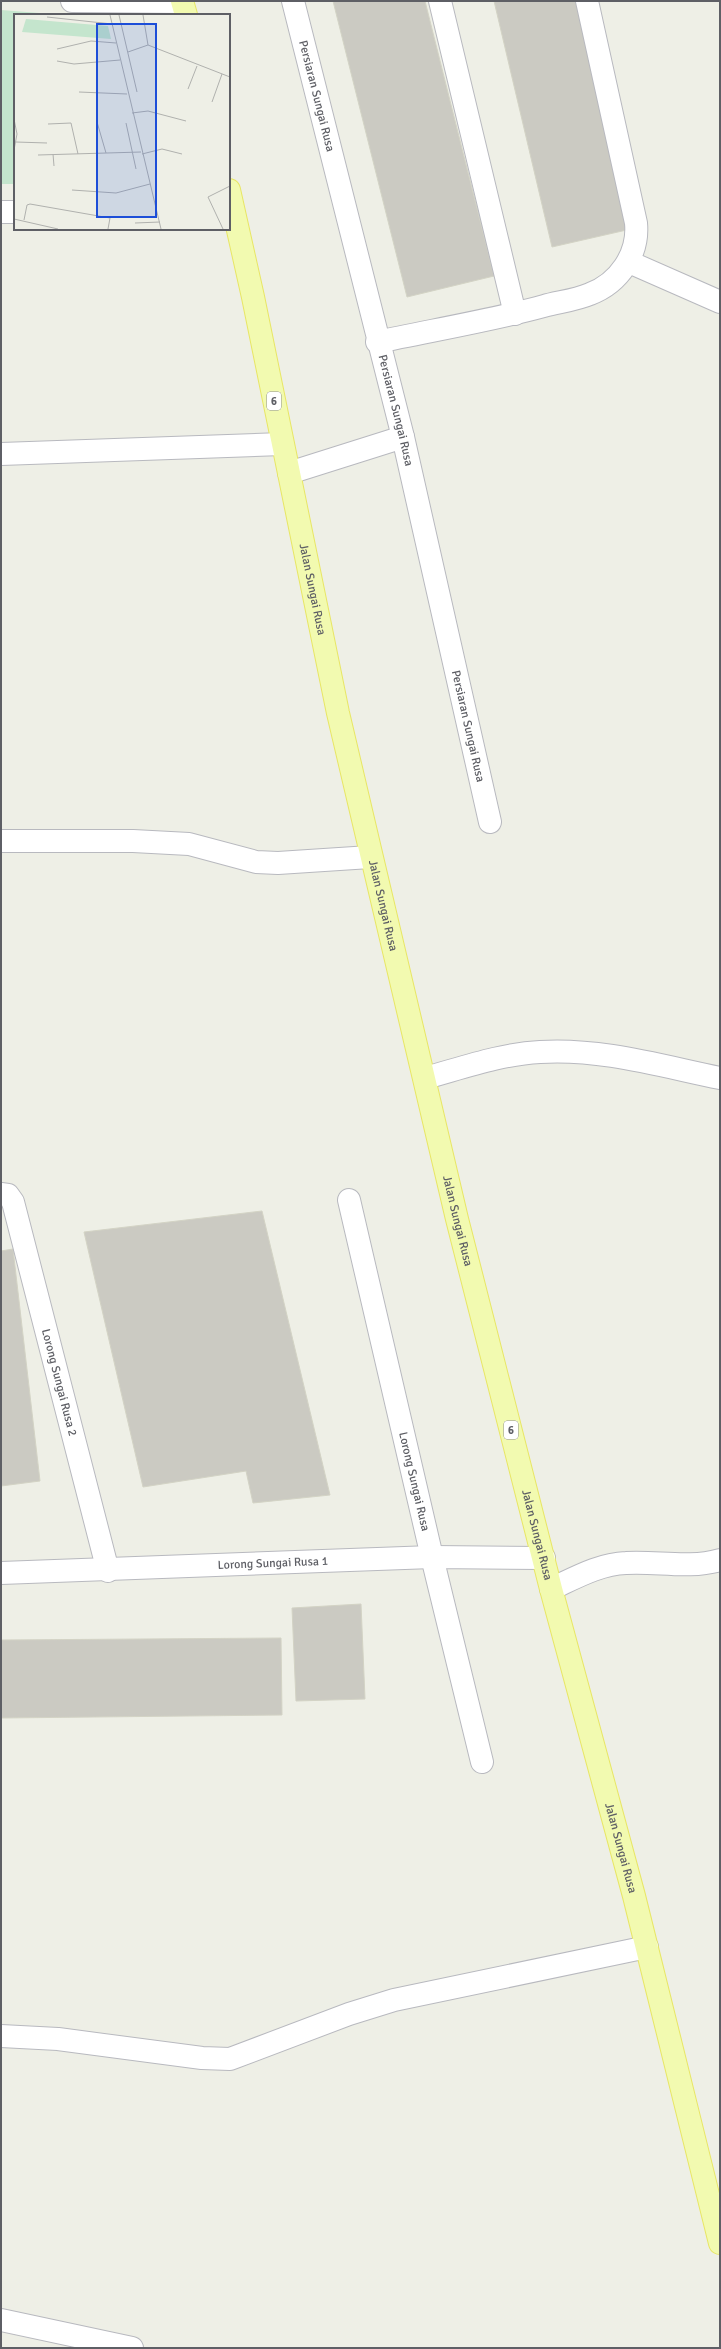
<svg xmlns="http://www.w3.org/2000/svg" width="721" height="2349" font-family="Signika,sans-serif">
<rect width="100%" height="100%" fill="#eeefe6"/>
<polygon fill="#c4e5cd" points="1,10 65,15 15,15 15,184 1,184"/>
<g fill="#cbcac2" stroke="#d3d3c5">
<polygon points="333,1 425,1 494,276 407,297"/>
<polygon points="494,1 577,1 631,229 552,247"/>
<polygon points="262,1211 330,1495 253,1503 246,1471 143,1487 84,1232"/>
<polygon points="13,1249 40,1481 1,1486 1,1251"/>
<polygon points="361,1604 365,1699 296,1701 292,1608"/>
<polygon points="281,1638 282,1715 1,1718 1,1640"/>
</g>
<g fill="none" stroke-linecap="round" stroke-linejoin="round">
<g stroke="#b8b9bf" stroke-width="24">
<g id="minor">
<polyline points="72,1 182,2"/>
<path id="s1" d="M 293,1 L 403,437 L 490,822"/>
<polyline points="440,1 515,314"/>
<polyline points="1,212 15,212"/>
<polyline points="629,262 720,302"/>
<path d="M 377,342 C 433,330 489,321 544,306 C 559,302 576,300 590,294 C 619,283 639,254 636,223 L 587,1"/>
<polyline points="1,454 282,444"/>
<polyline points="289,473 403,437"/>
<polyline points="1,841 133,841 189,844 256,862 278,863 370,857"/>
<path d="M 425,1078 C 462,1068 501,1054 540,1052 C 600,1048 661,1066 720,1078"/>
<path id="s2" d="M 1,1194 L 8,1195 L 13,1202 L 108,1571"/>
<path id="s3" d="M 349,1200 L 432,1557 L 482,1762"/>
<path id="s4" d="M 1,1573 L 432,1557 L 544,1558"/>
<path d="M 551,1589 C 575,1578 599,1564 626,1563 C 658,1561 688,1569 720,1560"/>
<polyline points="1,2036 58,2039 202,2058 230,2059 349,2014 394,2000 647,1947"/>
<polyline points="1,2320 132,2348"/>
</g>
</g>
<g stroke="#e8e665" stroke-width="24">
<g id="major">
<polyline points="182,1 186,15"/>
<path id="s5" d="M 229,190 L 253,297 L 338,713 L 457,1219 L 551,1589 L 634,1896 L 720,2243"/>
</g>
</g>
<use href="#minor" stroke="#fff" stroke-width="22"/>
<use href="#major" stroke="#f2fab0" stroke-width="22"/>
</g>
<g text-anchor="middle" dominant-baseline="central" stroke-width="3" stroke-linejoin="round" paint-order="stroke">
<g fill="#fff" stroke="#8e8f93" stroke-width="1">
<rect x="267" y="392" width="14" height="18" rx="3"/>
<rect x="504" y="1421" width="14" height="18" rx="3"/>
</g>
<g font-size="11" font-weight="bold" fill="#5e5f65">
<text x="274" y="401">6</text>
<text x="511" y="1430">6</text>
</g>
<g font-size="12" fill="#5e5f65" stroke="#fff">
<text stroke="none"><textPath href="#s1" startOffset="98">Persiaran Sungai Rusa</textPath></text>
<text stroke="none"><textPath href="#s1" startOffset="422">Persiaran Sungai Rusa</textPath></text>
<text stroke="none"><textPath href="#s5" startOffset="408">Jalan Sungai Rusa</textPath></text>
<text stroke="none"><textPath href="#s1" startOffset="746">Persiaran Sungai Rusa</textPath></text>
<text stroke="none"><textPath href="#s5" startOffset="732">Jalan Sungai Rusa</textPath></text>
<text stroke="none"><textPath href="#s5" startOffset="1056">Jalan Sungai Rusa</textPath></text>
<text stroke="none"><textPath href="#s2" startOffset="202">Lorong Sungai Rusa 2</textPath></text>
<text stroke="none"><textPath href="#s3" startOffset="289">Lorong Sungai Rusa</textPath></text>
<text stroke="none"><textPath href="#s5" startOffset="1380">Jalan Sungai Rusa</textPath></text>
<text stroke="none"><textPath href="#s4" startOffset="272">Lorong Sungai Rusa 1</textPath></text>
<text stroke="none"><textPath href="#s5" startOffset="1704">Jalan Sungai Rusa</textPath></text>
</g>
</g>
<g transform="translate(14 14)">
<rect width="216" height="216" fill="#eeefe6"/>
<path d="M 12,5 L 94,12 L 97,25 L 8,18 Z" fill="#c4e5cd"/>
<path fill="none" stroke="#b0b1ae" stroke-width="1" d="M 96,1 L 147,215M 105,1 L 123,78M 129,1 L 134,31M 33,3 L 98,10M 134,31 L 216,63M 43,35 L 77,27 L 102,29M 114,38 L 134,31M 43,47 L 60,50 L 106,46M 174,75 L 183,52M 65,78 L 113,80M 198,88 L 208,60M 118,99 L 134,97 L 172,107M 0,105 L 3,120 L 0,136M 83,108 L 92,139M 112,109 L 122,155M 34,110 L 57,109 L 64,140M 2,128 L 33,129M 39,140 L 40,152M 128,140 L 148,135 L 168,140M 24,141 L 127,138M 58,176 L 102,179 L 136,170M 0,205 L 44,215M 10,206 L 13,191 L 16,190 L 96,204 L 94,215M 121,209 L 146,208M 209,215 L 194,183 L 216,172"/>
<path fill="#1d4ed8" fill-opacity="0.15" stroke="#1d4ed8" stroke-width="2" d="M 83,10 L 142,10 L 142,203 L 83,203 Z"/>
<rect width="216" height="216" fill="none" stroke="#5e5f65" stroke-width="2"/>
</g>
<rect width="721" height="2349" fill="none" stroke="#5e5f65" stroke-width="4"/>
</svg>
